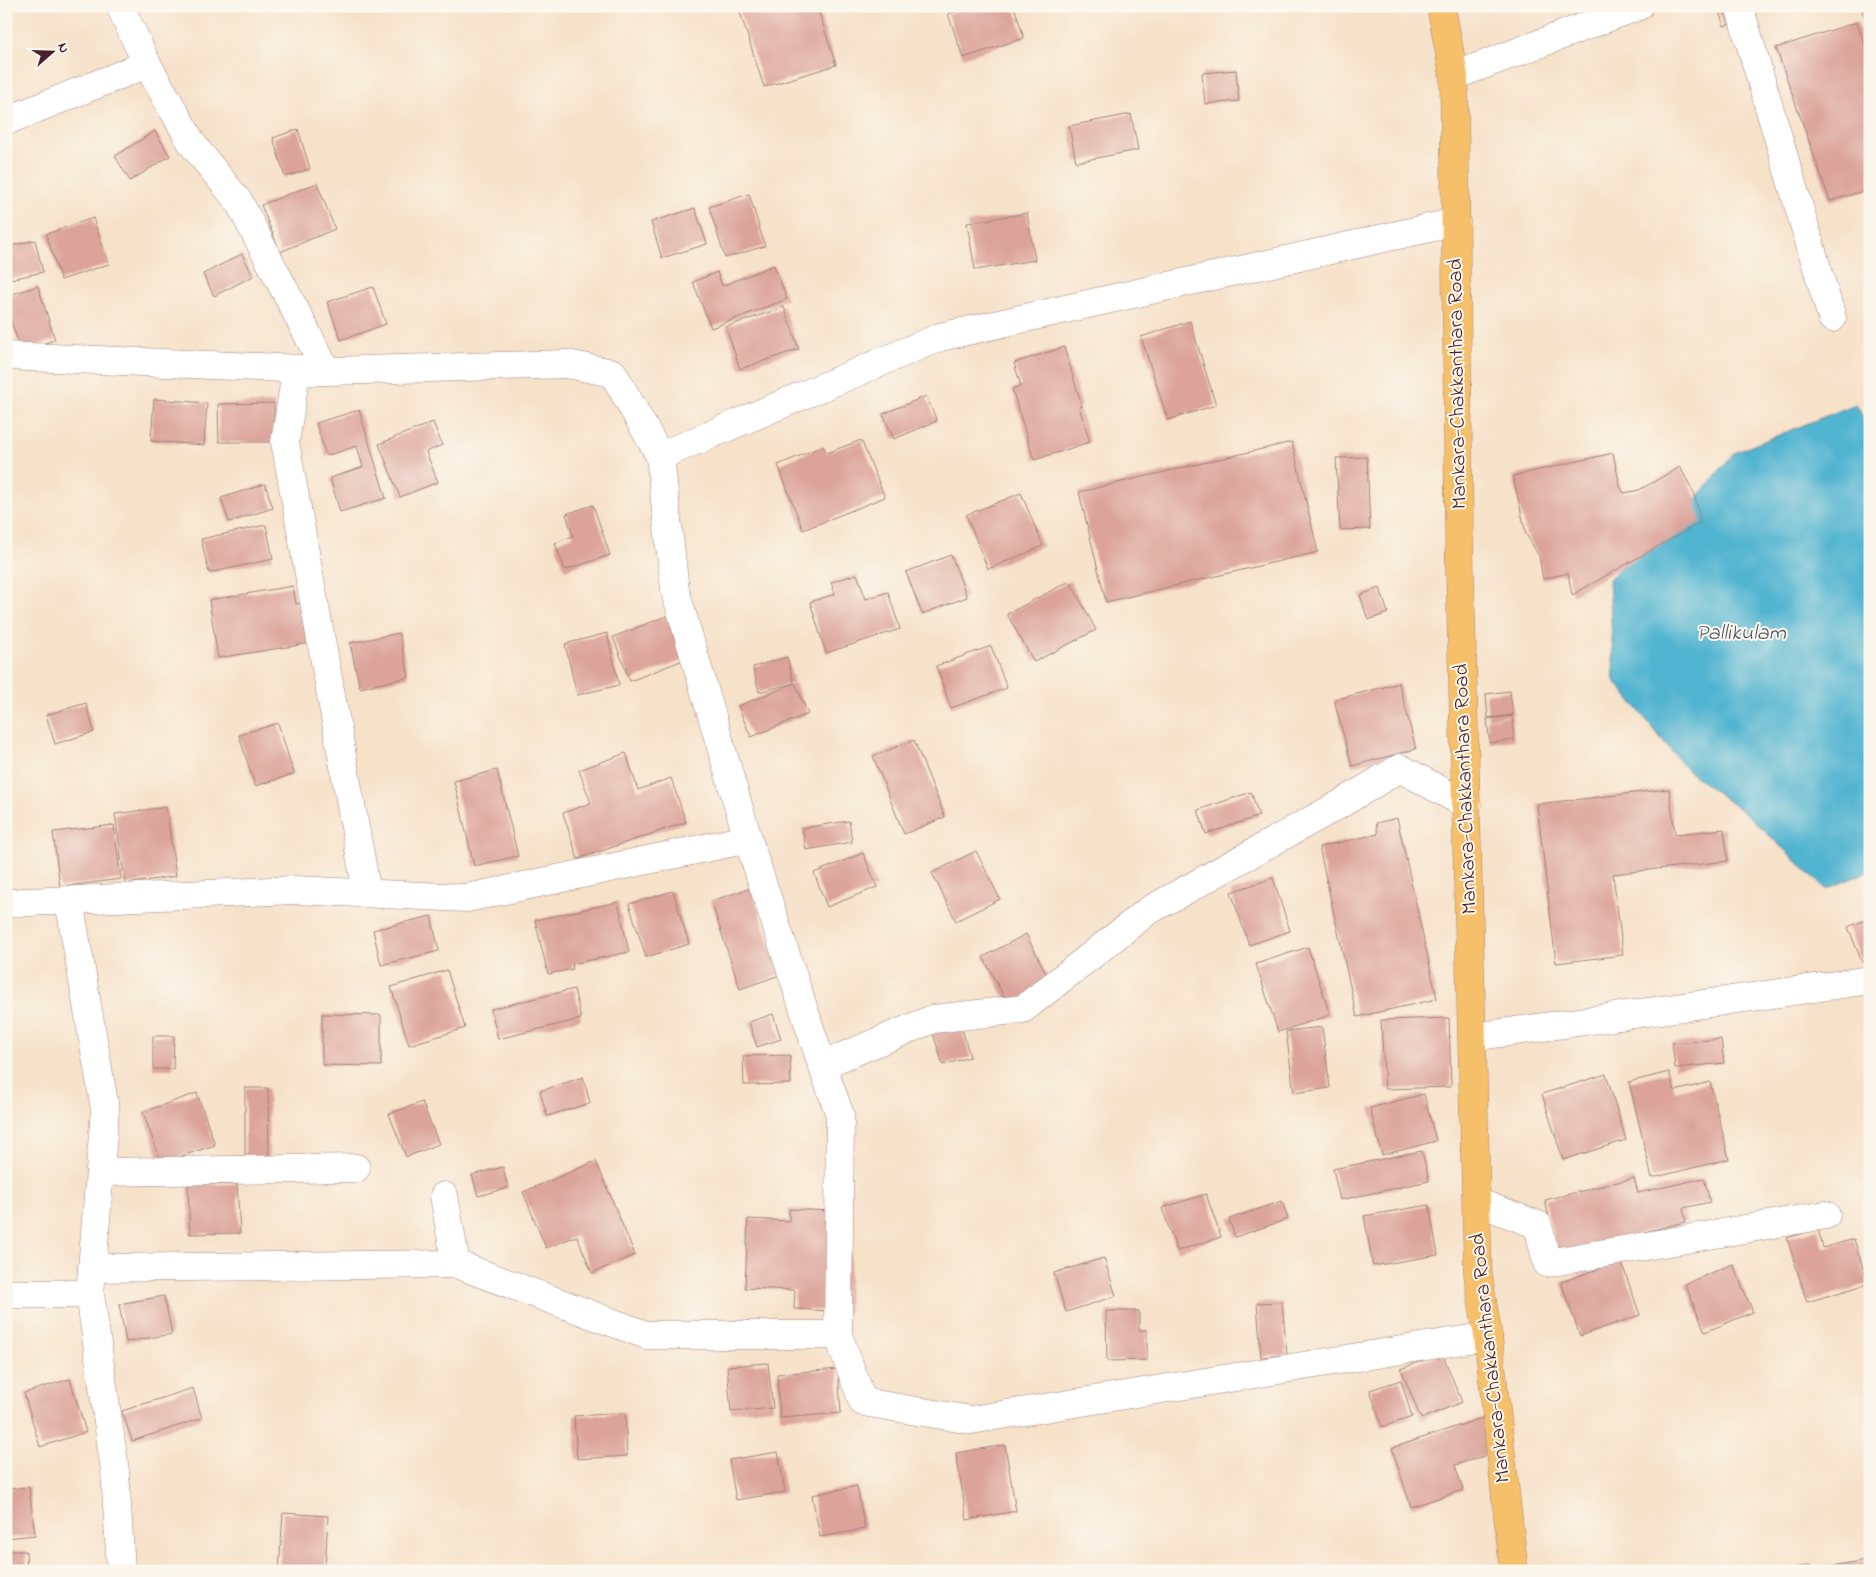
<svg xmlns="http://www.w3.org/2000/svg" width="1876" height="1577" font-family="'Indie Flower',sans-serif">
<rect width="100%" height="100%" fill="#fbf7ec"/>
<filter id="ink" filterUnits="userSpaceOnUse"><feTurbulence type="fractalNoise" baseFrequency=".02" numOctaves="2"/><feDisplacementMap in="SourceGraphic" scale="10" xChannelSelector="R" yChannelSelector="G"/><feConvolveMatrix kernelMatrix="1 2 1 2 8 2 1 2 1" color-interpolation-filters="sRGB"/></filter>
<filter id="wash" filterUnits="userSpaceOnUse"><feTurbulence type="fractalNoise" baseFrequency=".0096" numOctaves="4" result="noise"/><feDisplacementMap in="SourceGraphic" scale="20" xChannelSelector="R" yChannelSelector="G"/><feGaussianBlur stdDeviation="1.12" result="paint"/><feColorMatrix in="noise" values="0 0 0 0 0 0 0 0 0 0 0 0 0 0 0 0 0 1.4 0 .05"/><feComposite in="paint" operator="in"/></filter>
<g filter="url(#wash)">
<rect width="100%" height="100%" fill="#f6e1c9"/>
<polygon fill="#51b4d0" stroke="#4e6a7e" points="1856,404 1870,431 1870,871 1826,889 1751,818 1687,770 1614,680 1609,579 1697,498 1734,453"/>
<g id="blocks">
<g fill="#dba39a">
<polygon points="738,6 817,6 836,65 764,87"/>
<polygon points="972,6 1014,6 1024,38 963,58 948,14"/>
<polygon points="1717,6 1738,6 1743,20 1724,26"/>
<polygon points="1860,6 1870,6 1870,30"/>
<polygon points="1857,22 1870,60 1870,189 1830,201 1776,48"/>
<polygon points="1236,70 1239,101 1205,104 1202,73"/>
<polygon points="1131,114 1138,150 1076,162 1069,126"/>
<polygon points="298,129 310,169 285,177 273,138"/>
<polygon points="155,131 170,156 130,181 115,156"/>
<polygon points="317,183 335,229 280,252 261,205"/>
<polygon points="749,194 765,246 725,258 709,207"/>
<polygon points="695,208 707,244 662,258 651,222"/>
<polygon points="1027,213 1035,260 975,270 967,223"/>
<polygon points="93,218 109,264 61,280 46,234"/>
<polygon points="35,240 43,272 6,280 6,247"/>
<polygon points="242,254 253,276 214,296 203,274"/>
<polygon points="774,265 787,299 711,328 693,282 717,272 722,286"/>
<polygon points="38,286 55,340 21,350 6,307 6,296"/>
<polygon points="373,287 386,324 341,340 327,302"/>
<polygon points="784,307 799,349 740,369 726,327"/>
<polygon points="1190,321 1216,405 1168,420 1141,337"/>
<polygon points="1064,347 1082,406 1079,407 1090,442 1034,460 1012,389 1021,386 1014,363"/>
<polygon points="926,396 937,421 894,439 883,414"/>
<polygon points="154,399 207,403 204,445 151,441"/>
<polygon points="274,403 274,442 219,442 218,404"/>
<polygon points="359,410 386,498 340,512 330,478 363,467 357,446 326,456 316,423"/>
<polygon points="433,422 442,445 426,452 438,482 400,497 379,444"/>
<polygon points="861,440 885,497 803,530 778,465 823,446 827,453"/>
<polygon points="1292,442 1318,552 1106,602 1079,492"/>
<polygon points="1613,453 1620,486 1624,493 1639,490 1680,467 1694,493 1701,522 1572,595 1568,573 1543,579 1539,556 1526,534 1513,476"/>
<polygon points="1367,457 1370,529 1340,530 1336,458"/>
<polygon points="265,484 273,508 229,522 221,498"/>
<polygon points="1021,493 1043,546 988,569 966,515"/>
<polygon points="593,505 610,555 565,570 555,543 573,536 566,514"/>
<polygon points="266,525 273,559 209,573 201,539"/>
<polygon points="951,555 967,597 922,614 906,572"/>
<polygon points="857,574 866,599 888,592 900,629 826,653 810,602 835,594 831,582"/>
<polygon points="1070,581 1096,630 1034,662 1007,614"/>
<polygon points="293,586 296,604 324,600 330,640 218,658 209,600"/>
<polygon points="1380,588 1388,613 1368,620 1360,595"/>
<polygon points="674,613 691,657 630,681 613,637"/>
<polygon points="399,633 409,677 360,688 350,643"/>
<polygon points="607,633 619,685 577,695 565,644"/>
<polygon points="991,646 1007,688 951,708 936,666"/>
<polygon points="787,657 794,683 759,692 753,667"/>
<polygon points="795,683 808,714 751,737 738,706"/>
<polygon points="1399,683 1416,749 1352,766 1334,700"/>
<polygon points="1510,691 1513,715 1488,718 1486,694"/>
<polygon points="86,703 94,732 55,744 46,715"/>
<polygon points="1512,716 1514,740 1490,743 1487,719"/>
<polygon points="278,723 294,774 255,786 239,735"/>
<polygon points="914,740 945,817 904,834 873,756"/>
<polygon points="626,753 638,790 671,778 686,822 578,859 563,813 591,803 579,770"/>
<polygon points="497,770 518,856 474,866 454,781"/>
<polygon points="1669,789 1675,834 1724,829 1728,861 1613,874 1623,955 1556,963 1537,804"/>
<polygon points="1251,792 1259,816 1206,834 1198,810"/>
<polygon points="166,807 176,876 125,884 115,814"/>
<polygon points="1397,818 1437,999 1357,1017 1319,847 1378,834 1376,823"/>
<polygon points="849,821 852,842 806,850 802,828"/>
<polygon points="114,825 121,879 60,887 53,832"/>
<polygon points="976,851 1000,899 956,921 932,873"/>
<polygon points="863,853 877,887 827,907 814,873"/>
<polygon points="1273,878 1290,931 1249,945 1231,892"/>
<polygon points="751,888 780,975 740,989 711,901"/>
<polygon points="673,891 689,944 646,957 629,904"/>
<polygon points="618,902 629,952 572,964 573,969 548,974 535,920"/>
<polygon points="431,916 439,951 381,965 373,930"/>
<polygon points="1870,918 1870,958 1862,962 1848,927"/>
<polygon points="1026,934 1054,989 1012,1012 983,957"/>
<polygon points="1308,947 1330,1015 1278,1032 1256,964"/>
<polygon points="447,970 465,1028 409,1045 391,987"/>
<polygon points="574,989 581,1019 498,1039 491,1009"/>
<polygon points="322,1014 381,1015 381,1066 322,1065"/>
<polygon points="773,1014 781,1039 757,1047 749,1022"/>
<polygon points="1449,1018 1451,1087 1385,1089 1381,1020"/>
<polygon points="960,1022 970,1057 943,1065 932,1030"/>
<polygon points="1322,1027 1330,1088 1294,1093 1286,1031"/>
<polygon points="153,1036 174,1036 173,1069 153,1069"/>
<polygon points="1721,1039 1724,1063 1675,1068 1672,1043"/>
<polygon points="790,1055 791,1084 744,1085 743,1056"/>
<polygon points="1669,1072 1675,1091 1710,1082 1729,1159 1652,1178 1629,1082"/>
<polygon points="1606,1074 1626,1140 1563,1160 1542,1094"/>
<polygon points="583,1077 590,1103 547,1116 540,1091"/>
<polygon points="245,1088 268,1088 269,1159 245,1159"/>
<polygon points="197,1093 215,1145 161,1163 143,1112"/>
<polygon points="1424,1094 1436,1141 1382,1155 1370,1108"/>
<polygon points="422,1102 439,1144 406,1157 389,1114"/>
<polygon points="1422,1151 1429,1181 1340,1200 1333,1169"/>
<polygon points="596,1161 635,1255 592,1273 577,1236 546,1248 523,1192"/>
<polygon points="503,1167 508,1188 478,1196 472,1175"/>
<polygon points="1634,1178 1638,1193 1704,1178 1710,1202 1683,1208 1686,1222 1557,1253 1545,1200"/>
<polygon points="237,1184 240,1233 190,1234 188,1185"/>
<polygon points="1206,1194 1221,1237 1177,1251 1162,1208"/>
<polygon points="1282,1201 1288,1219 1235,1237 1229,1219"/>
<polygon points="1429,1205 1438,1255 1373,1266 1364,1216"/>
<polygon points="789,1209 852,1212 848,1312 794,1309 795,1290 745,1288 748,1219 789,1221"/>
<polygon points="1818,1229 1823,1248 1854,1239 1868,1284 1807,1302 1787,1238"/>
<polygon points="1104,1258 1116,1296 1066,1312 1054,1273"/>
<polygon points="1621,1261 1640,1315 1580,1336 1561,1282"/>
<polygon points="1733,1264 1753,1312 1705,1332 1685,1284"/>
<polygon points="164,1296 172,1334 126,1342 119,1304"/>
<polygon points="1282,1302 1287,1355 1261,1357 1257,1303"/>
<polygon points="1106,1311 1139,1311 1139,1330 1147,1330 1147,1360 1107,1361"/>
<polygon points="1442,1353 1462,1402 1421,1419 1401,1369"/>
<polygon points="768,1363 773,1408 731,1412 727,1366"/>
<polygon points="838,1369 841,1413 780,1418 777,1374"/>
<polygon points="70,1379 86,1432 40,1447 24,1393"/>
<polygon points="1401,1380 1412,1417 1382,1427 1370,1390"/>
<polygon points="193,1388 202,1418 132,1441 122,1411"/>
<polygon points="625,1413 627,1456 577,1459 574,1416"/>
<polygon points="1488,1416 1499,1451 1455,1465 1463,1490 1411,1507 1392,1448"/>
<polygon points="1005,1445 1016,1511 967,1520 956,1453"/>
<polygon points="778,1452 785,1492 736,1500 729,1460"/>
<polygon points="857,1486 865,1529 820,1537 812,1495"/>
<polygon points="29,1487 35,1535 6,1538 6,1489"/>
<polygon points="283,1513 328,1516 325,1571 279,1571"/>
<polygon points="6,1551 26,1551 27,1571 6,1571"/>
<polygon points="1870,1559 1870,1571 1812,1571 1812,1570"/>
<polygon points="1811,1565 1811,1571 1788,1571 1787,1570"/>
</g>
</g>
</g>
<g filter="url(#ink)">
<use href="#blocks" fill-opacity="0" stroke="#a0807a" stroke-width="1"/>
<g fill="none" stroke-linecap="round" stroke-linejoin="round">
<g stroke="#a0807a" stroke-width="29">
<g id="minor">
<polyline points="1739,6 1832,318"/>
<polyline points="1454,76 1639,6"/>
<polyline points="6,121 147,64"/>
<polyline points="6,356 326,370 239,202 193,145 147,64 120,6"/>
<polyline points="660,456 940,337 1456,222"/>
<polyline points="367,893 285,442 296,372 567,364 613,373 660,456 675,590 748,839"/>
<polyline points="69,900 105,1109 90,1294 115,1471 121,1571"/>
<polyline points="6,903 294,890 467,898 748,839 822,1065 933,1019 1023,1009 1148,911 1344,802 1400,768 1467,805"/>
<polyline points="1473,1037 1870,980"/>
<polyline points="822,1065 840,1115 838,1335 863,1402 971,1420 1488,1336"/>
<polyline points="100,1172 356,1168"/>
<polyline points="444,1196 456,1264"/>
<polyline points="1477,1202 1538,1225 1547,1263 1826,1215"/>
<polyline points="92,1268 456,1264 646,1335 838,1335"/>
<polyline points="6,1294 90,1294"/>
</g>
</g>
<g stroke="#a0807a" stroke-width="29">
<polyline id="major" points="1441,6 1454,76 1459,534 1478,1275 1488,1336 1514,1571"/>
</g>
<use href="#minor" stroke="#fff" stroke-width="28"/>
<use href="#major" stroke="#f6c06b" stroke-width="28"/>
</g>
</g>
<g text-anchor="middle" dominant-baseline="central" stroke-width="4" stroke-linejoin="round" paint-order="stroke">
<g font-size="21" fill="#4a1f2b" stroke="#fbf7ec">
<text transform="translate(1458 384) rotate(-91)">Mankara-Chakkanthara Road</text>
<text transform="translate(1466 789) rotate(-92)">Mankara-Chakkanthara Road</text>
<text transform="translate(1491 1358) rotate(-96)">Mankara-Chakkanthara Road</text>
</g>
<g font-size="22" font-style="italic" fill="#4c5365" stroke="#fbf7ec">
<text x="1741" y="634">Pallikulam</text>
</g>
</g>
<rect width="1876" height="1577" fill="none" stroke="#fbf7ec" stroke-width="25"/>
<g transform="translate(52 52) rotate(70)" stroke="#fbf7ec" stroke-width="4" paint-order="stroke">
<path d="M0-4L9 19L0 12L-9 19Z" fill="#4a1f2b"/>
<text y="-8" font-size="14" font-weight="bold" text-anchor="middle" fill="#4a1f2b">N</text>
</g>
</svg>
